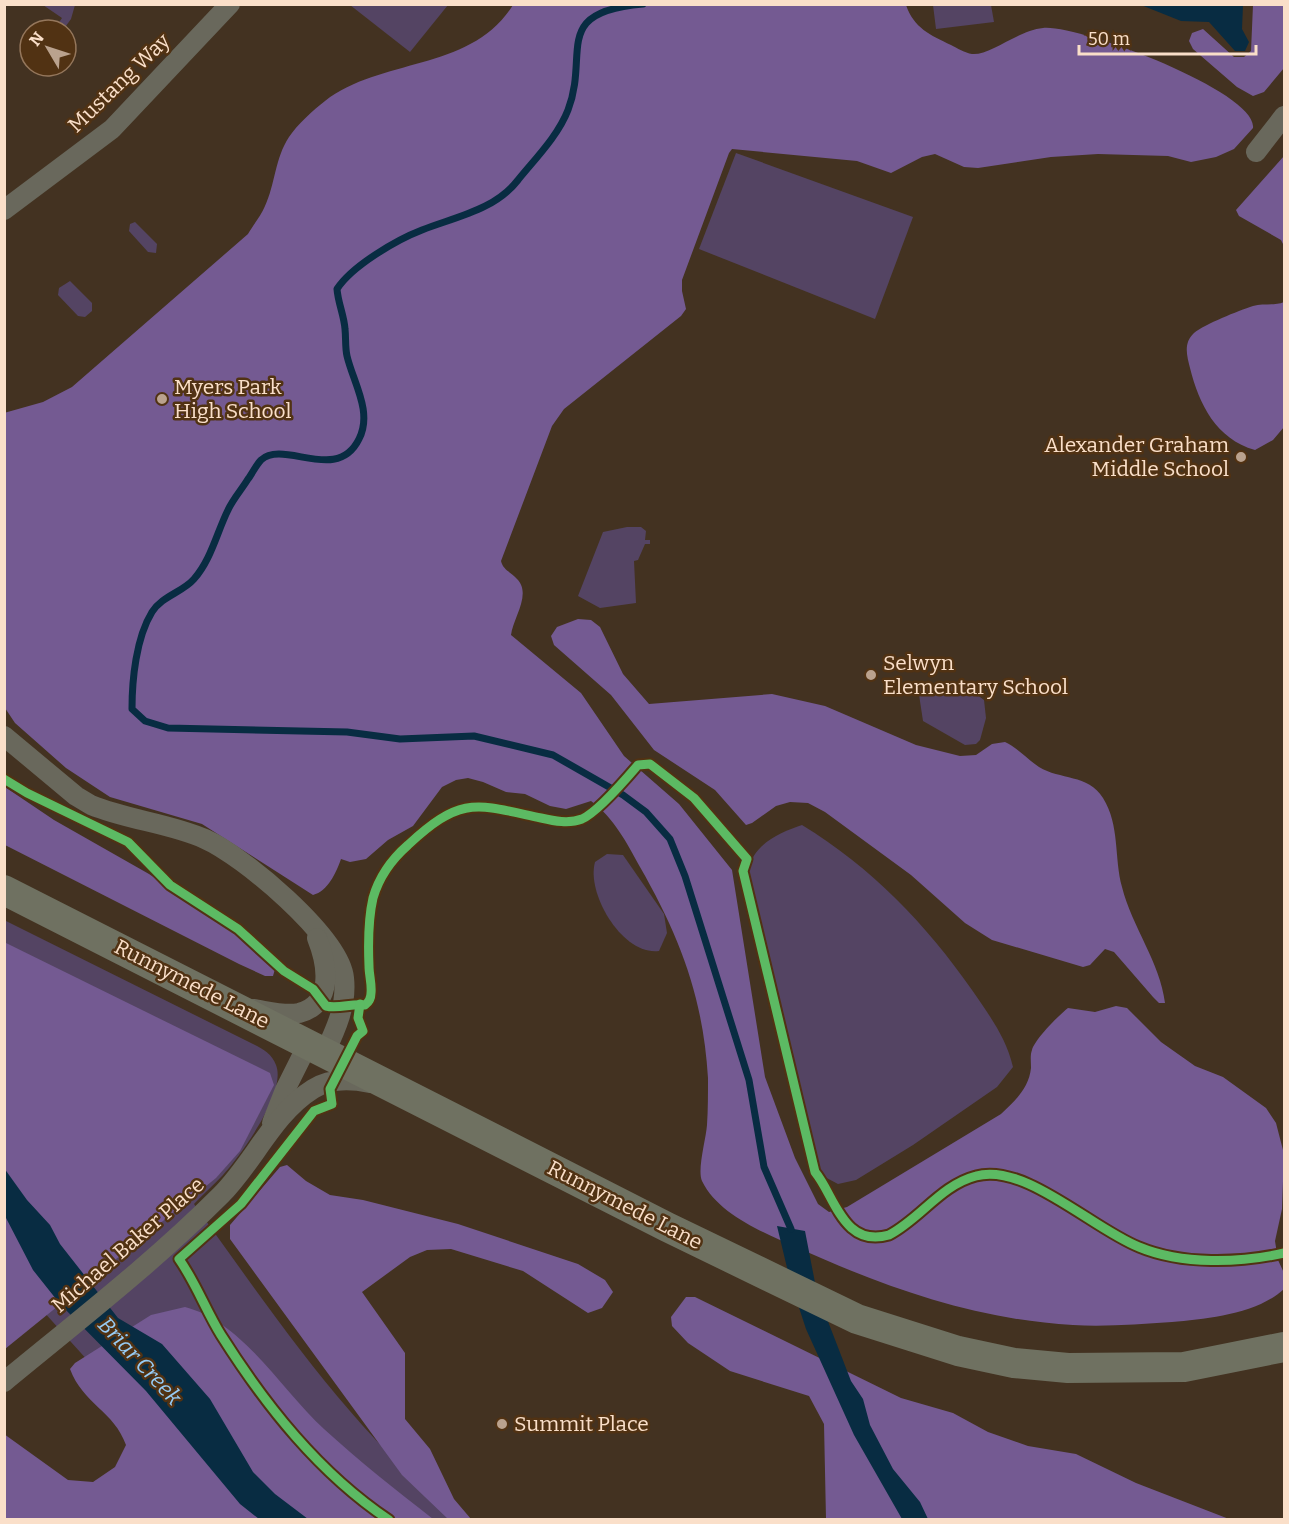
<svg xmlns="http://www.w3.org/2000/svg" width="1289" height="1524" font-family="Bitter,serif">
<rect width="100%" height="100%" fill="#433221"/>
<g fill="#544463">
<polygon points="43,5 75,5 71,19 63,30 54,30 62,18"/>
<polygon points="350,5 448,5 410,52"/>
<polygon points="933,5 991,5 994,22 936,29"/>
<polygon points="736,153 913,217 875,319 699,249"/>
<polygon points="135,222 157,244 156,253 148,252 129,231 130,224"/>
<polygon points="70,281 92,303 92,311 85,317 78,316 58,295 59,288"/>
<polygon points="627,527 641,527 646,531 645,540 650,540 650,544 645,544 638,560 634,561 636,603 600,608 578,596 603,532"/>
<polygon points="961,683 984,700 986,718 980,740 976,744 965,745 923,721 918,688"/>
<path d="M 802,825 C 871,867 926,924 972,990 C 989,1015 1006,1037 1013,1067 L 997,1087 L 913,1145 L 856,1180 L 838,1184 L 821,1175 L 817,1161 L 751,887 C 752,882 748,875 749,869 C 753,844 781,832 802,825 Z"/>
<path d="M 607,854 L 623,855 L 664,914 L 667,933 L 659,951 C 623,956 586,894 595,862 Z"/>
<path d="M 4,920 L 253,1044 C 263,1049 272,1054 276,1065 C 287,1092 241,1155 223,1175 C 214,1185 203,1194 194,1204 C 274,1315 353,1434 461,1519 L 231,1519 L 5,1269 Z"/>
</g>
<g fill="#745a92">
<path d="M 513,5 L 906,5 C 914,28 930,35 951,45 C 957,48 965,53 972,54 C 989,56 1019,30 1043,28 C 1077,24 1258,92 1253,128 L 1234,149 L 1216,157 L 1191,162 L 1168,156 L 1098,154 L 1051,157 L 978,168 L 964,167 L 935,154 L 922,157 L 891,173 L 857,161 L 732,149 L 729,153 L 682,280 L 682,291 L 686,309 L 681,316 L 564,409 L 552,426 L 501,561 C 503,570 511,572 517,579 C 532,594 513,618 511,635 L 581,693 L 624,756 L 679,804 L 732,870 L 765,1077 L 795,1158 L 818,1204 L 829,1212 L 847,1207 L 1001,1114 C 1015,1101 1029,1088 1031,1068 C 1031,1062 1030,1055 1032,1050 C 1035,1039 1059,1015 1068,1008 L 1095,1012 L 1116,1006 L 1127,1008 L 1161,1042 L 1195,1066 L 1223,1077 L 1266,1108 L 1276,1123 L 1284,1154 L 1282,1209 L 1275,1241 L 1278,1260 L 1284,1273 L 1284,1289 C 1257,1314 1207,1319 1172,1322 C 1139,1324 1106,1327 1073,1325 C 976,1320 881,1286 794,1246 C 762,1232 718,1214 702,1181 C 697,1170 706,1139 707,1125 C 708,1110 708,1093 708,1078 C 703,997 680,937 640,867 C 627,843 614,818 591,801 L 566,809 L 550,806 L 525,794 L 506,792 L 483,782 L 468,778 L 456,780 L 442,787 L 413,826 L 388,840 L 366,859 L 350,862 L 341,859 C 336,873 328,891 313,895 L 202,824 L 110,797 L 66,768 L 15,723 L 5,708 L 4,413 L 43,402 L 72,387 L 248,234 C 253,225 261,216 265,206 C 275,185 275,158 289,137 C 297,125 313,110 325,101 C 382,57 471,72 513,5 Z"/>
<polygon points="1253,5 1284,5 1284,68 1264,92 1253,96 1237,87 1193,49 1189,41 1192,33 1203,29 1234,57 1244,57 1251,51"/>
<polygon points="1284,156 1284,246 1281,240 1239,216 1236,210"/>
<path d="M 1284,302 L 1284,427 L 1273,440 L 1255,450 C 1216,439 1199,404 1190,368 C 1187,356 1183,343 1194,333 C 1205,324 1238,311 1253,306 C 1263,303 1275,306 1284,302 Z"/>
<path d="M 578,619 L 591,620 L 600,627 L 623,674 L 649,704 L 772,694 L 825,706 L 916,745 L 960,756 L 976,755 L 992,744 L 1005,742 C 1018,748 1027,759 1039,767 C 1060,780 1088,774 1103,798 C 1120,825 1114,858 1122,887 C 1132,927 1160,962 1165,1003 L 1159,1003 L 1153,997 L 1114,952 L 1105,949 L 1090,965 L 1083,967 L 992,940 L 965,923 L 911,875 L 825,812 L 808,803 L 790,802 L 776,806 L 752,823 L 746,825 L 715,790 L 654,750 L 611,695 L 554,645 L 551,636 L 557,627 Z"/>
<polygon points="5,787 54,820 149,874 241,935 272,963 275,969 273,976 265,976 239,964 5,845"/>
<polygon points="4,942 270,1073 274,1085 240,1151 216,1178 5,1349"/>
<polygon points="287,1165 306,1181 330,1195 363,1200 458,1224 578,1264 605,1280 613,1292 602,1308 588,1313 523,1271 451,1249 427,1250 410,1257 362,1292 405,1353 405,1419 430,1449 454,1499 471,1519 448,1519 402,1475 230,1239 230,1225 280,1167"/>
<polygon points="686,1297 695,1297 901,1398 953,1413 988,1432 1028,1446 1076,1454 1136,1483 1229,1519 826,1519 824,1424 809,1396 730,1371 688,1343 672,1326 671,1317"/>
<path d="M 185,1307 C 243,1322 282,1391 324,1429 C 359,1461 396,1490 433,1519 L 5,1519 L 4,1434 L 68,1480 L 93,1482 L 115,1467 L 126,1445 C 114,1411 83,1404 70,1369 L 75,1363 L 151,1315 Z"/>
</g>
<g fill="#082c42">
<polygon points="1141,5 1243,5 1242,29 1249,42 1245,51 1235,51 1209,22 1181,21"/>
<polygon points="4,1168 27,1200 50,1225 60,1244 118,1318 162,1344 210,1399 253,1472 275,1494 308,1519 259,1519 240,1504 146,1391 60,1304 33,1270 5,1216"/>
<polygon points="777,1226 805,1231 817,1293 851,1381 863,1399 870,1425 893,1469 920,1502 928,1519 902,1519 854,1435 806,1329 790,1280"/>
</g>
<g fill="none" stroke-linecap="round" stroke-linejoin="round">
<path stroke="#082c42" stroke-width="7" d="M 643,4 C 550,12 590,53 568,110 C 558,136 535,159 518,180 C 495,210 455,217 422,230 C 396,240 352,266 337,289 C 338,303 344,315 345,329 C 346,338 345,347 347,356 C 353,382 373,412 359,439 C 337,484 284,439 261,460 C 256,465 252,474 248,479 C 242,489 233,499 228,510 C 217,532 211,560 194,579 C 183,592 162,596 152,612 C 136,638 132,680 132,709 L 145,721 L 168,728 L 347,732 L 400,739 L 474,736 L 553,755 L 623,795 L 646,812 L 670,839 L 685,876 L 749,1080 L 764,1167 L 791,1229"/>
<g stroke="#69685c" stroke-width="20">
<polyline points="1256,152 1284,116"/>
<polyline points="4,210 112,129 230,4"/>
<path d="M 4,736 L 76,796 L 91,805 C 127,820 169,823 205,839 C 242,855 340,937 344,978 C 347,1005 336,1029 325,1052"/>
<path d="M 253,1009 C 267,1011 285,1016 299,1013 C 335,1004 327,963 317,938"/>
<polyline points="272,1123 285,1090 308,1044"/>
<path d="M 4,1382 C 78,1321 154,1262 221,1195 C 254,1162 273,1114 313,1089 C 330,1078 351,1079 370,1083"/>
</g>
<polyline stroke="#6f7161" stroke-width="30" points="4,890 667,1227 857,1319 958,1351 1014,1363 1068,1368 1184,1367 1284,1347"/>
<g stroke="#513213" stroke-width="13">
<g id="cycleway">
<path d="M 4,779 L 27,793 L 128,842 L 170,885 L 238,929 L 284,971 L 313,989 L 326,1006 C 339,1009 352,1003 365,1005 C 369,1002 371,999 371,993 C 372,984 369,975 369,966 C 368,943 368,920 373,898 C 379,877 392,859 408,845 C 462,795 476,804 541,818 C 554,821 569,824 582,819 C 598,812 626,779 638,765 L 650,764 L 694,798 L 747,859 L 743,871 L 815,1172 C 835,1196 843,1248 889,1235 C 920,1219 941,1185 976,1176 C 1024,1162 1093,1229 1139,1247 C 1182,1265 1240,1263 1284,1253"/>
<path d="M 360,1004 L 358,1018 L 363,1031 L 357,1036 L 330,1089 L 332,1104 L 314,1111 L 241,1204 L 179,1259 C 196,1283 206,1311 221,1335 C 266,1406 319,1473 389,1520"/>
</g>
</g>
<use href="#cycleway" stroke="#5cba63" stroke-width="9"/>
</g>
<g fill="#baa28e" stroke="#513213" stroke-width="2">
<circle cx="162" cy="399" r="6"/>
<circle cx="1241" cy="457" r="6"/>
<circle cx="871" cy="675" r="6"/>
<circle cx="502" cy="1424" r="6"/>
</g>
<g text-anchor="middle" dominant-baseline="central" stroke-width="5" stroke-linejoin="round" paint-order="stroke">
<g font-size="21" fill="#fadfc9" stroke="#513213">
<text transform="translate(119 83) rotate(-44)">Mustang Way</text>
<text transform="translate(192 984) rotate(27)">Runnymede Lane</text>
<text transform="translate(625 1205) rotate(27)">Runnymede Lane</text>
<text transform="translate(128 1245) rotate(-41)">Michael Baker Place</text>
</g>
<g font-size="21" fill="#fadfc9" stroke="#513213" text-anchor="start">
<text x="174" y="387">Myers Park<tspan x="174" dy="24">High School</tspan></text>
<text x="1229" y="445" text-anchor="end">Alexander Graham<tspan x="1229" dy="24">Middle School</tspan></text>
<text x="883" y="663">Selwyn<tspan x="883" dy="24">Elementary School</tspan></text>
<text x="514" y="1424">Summit Place</text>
</g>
<g font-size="22" font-style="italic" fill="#96ccf6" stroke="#513213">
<text transform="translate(140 1361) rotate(47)">Briar Creek</text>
</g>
</g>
<rect width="1289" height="1524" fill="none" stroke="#fadfc9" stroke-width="12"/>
<g transform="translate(48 48) rotate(309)"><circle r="28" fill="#513213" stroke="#95775c" stroke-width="1.5"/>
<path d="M0-4.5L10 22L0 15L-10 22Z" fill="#baa28e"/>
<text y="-9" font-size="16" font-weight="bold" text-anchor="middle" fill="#fadfc9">N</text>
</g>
<path d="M1079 45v9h177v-9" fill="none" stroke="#fadfc9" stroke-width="3"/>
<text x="1088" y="45" font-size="18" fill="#fadfc9" stroke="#513213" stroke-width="4.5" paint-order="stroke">50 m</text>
</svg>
